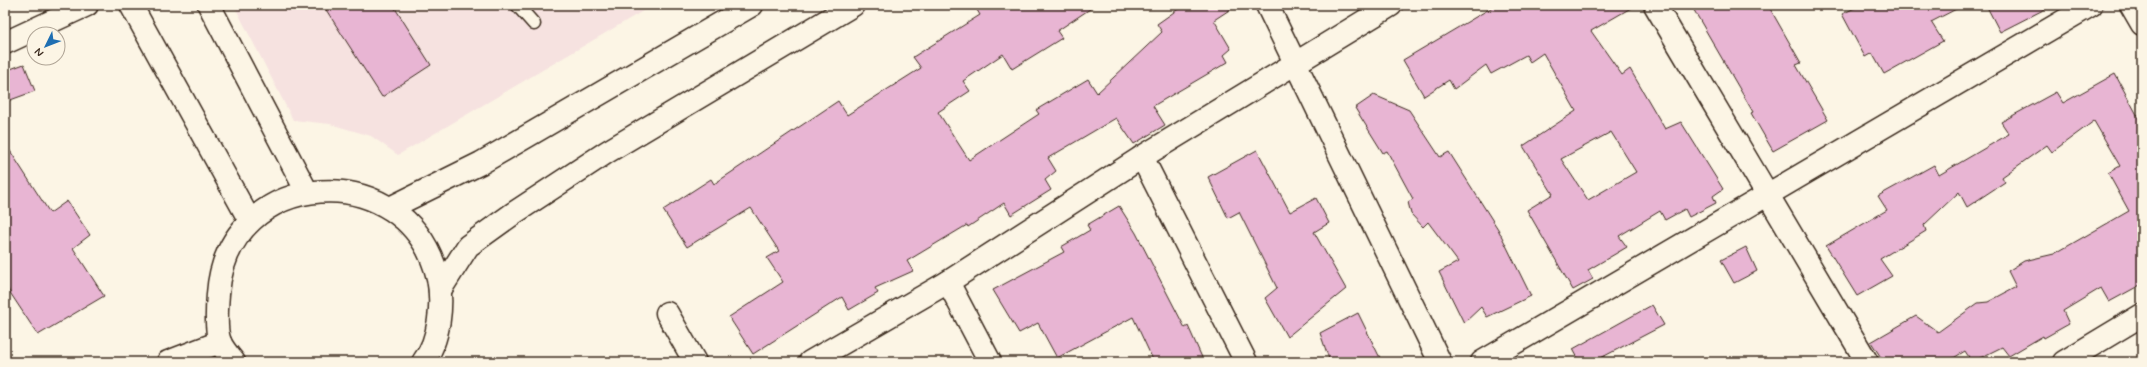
<svg xmlns="http://www.w3.org/2000/svg" width="2147" height="367" font-family="Mynerve,sans-serif">
<rect width="100%" height="100%" fill="#fcf5e5"/>
<filter id="ink" filterUnits="userSpaceOnUse"><feTurbulence type="fractalNoise" baseFrequency=".025" numOctaves="2"/><feDisplacementMap in="SourceGraphic" scale="8" xChannelSelector="R" yChannelSelector="G"/><feConvolveMatrix kernelMatrix="1 2 1 2 8 2 1 2 1" color-interpolation-filters="sRGB"/></filter>
<g filter="url(#ink)">
<polygon fill="#f6e2e0" points="234,5 653,5 398,155 371,136 330,124 293,120"/>
<g fill="#e8b5d3" stroke="#3b2a1e" fill-rule="evenodd">
<polygon points="323,5 393,5 431,65 382,97"/>
<polygon points="974,5 1096,5 1057,31 1062,38 1012,69 1003,54 963,81 970,91 938,112 969,160 1039,114 1036,110 1088,79 1097,93 1162,32 1157,24 1184,5 1237,5 1214,20 1231,49 1224,55 1228,62 1153,106 1165,125 1134,144 1116,118 1048,158 1056,171 1045,180 1051,190 1011,215 1004,203 968,227 967,225 907,261 913,271 875,288 878,293 849,310 842,297 753,354 729,317 783,282 767,258 779,251 751,208 687,247 663,210 711,179 714,184 838,101 847,115 921,68 913,57 980,15"/>
<path d="M 1496,5 L 1636,5 L 1591,31 L 1622,75 L 1630,69 L 1665,129 L 1681,122 L 1723,189 L 1713,196 L 1716,203 L 1689,217 L 1685,209 L 1665,220 L 1660,211 L 1619,236 L 1627,247 L 1588,270 L 1593,279 L 1573,290 L 1527,210 L 1553,194 L 1523,146 L 1576,111 L 1543,53 L 1530,62 L 1526,55 L 1491,74 L 1486,65 L 1454,89 L 1449,80 L 1424,96 L 1403,60 ZM 1611,132 L 1636,172 L 1588,200 L 1561,159 Z"/>
<polygon points="1691,5 1768,5 1801,63 1796,65 1828,120 1773,151 1751,113 1753,112"/>
<polygon points="1861,5 1964,5 1931,22 1943,41 1884,74 1872,53 1865,57 1842,14"/>
<polygon points="1986,5 2053,5 2000,32"/>
<polygon points="24,64 35,91 5,102 5,71"/>
<polygon points="2115,74 2142,124 2142,284 2109,302 2101,288 2063,311 2069,324 2044,338 2043,336 2009,356 2002,347 1972,362 1965,351 1947,362 1884,362 1871,342 1916,316 1938,332 1978,303 1988,302 2016,287 2008,271 2024,261 2054,254 2129,211 2108,173 2120,166 2094,121 2052,152 2047,145 2002,177 2005,182 1967,207 1959,192 1924,225 1926,231 1880,259 1892,276 1857,296 1826,246 1887,210 1878,196 1934,165 1939,175 2009,134 2001,122 2056,92 2063,103"/>
<polygon points="1374,95 1409,110 1440,157 1449,152 1498,229 1531,296 1487,317 1481,307 1464,323 1439,272 1458,262 1428,222 1423,227 1411,214 1408,202 1413,199 1387,151 1383,153 1355,108"/>
<polygon points="5,143 50,213 67,201 90,235 73,248 104,296 38,335 5,285"/>
<polygon points="1257,150 1290,212 1316,198 1329,223 1314,232 1346,289 1287,337 1265,298 1277,288 1239,212 1228,218 1208,177"/>
<polygon points="1119,206 1136,233 1185,328 1188,326 1204,362 1154,362 1133,317 1057,358 1038,323 1019,333 993,290 1064,252 1061,247 1090,230 1087,225"/>
<polygon points="1746,247 1757,271 1734,283 1721,260"/>
<polygon points="1652,305 1664,325 1593,362 1580,362 1573,349"/>
<polygon points="1358,313 1382,362 1330,362 1320,333"/>
</g>
<g fill="none" stroke-linecap="round" stroke-linejoin="round">
<g stroke="#3b2a1e" stroke-width="15">
<polyline id="lane" points="517,5 534,24"/>
</g>
<g stroke="#3b2a1e" stroke-width="25">
<g id="street">
<polyline points="1267,5 1440,362"/>
<polyline points="1655,5 1867,362"/>
<polyline points="2131,5 2142,24"/>
<polyline points="5,43 87,5"/>
<polyline points="1142,157 1246,362"/>
<polyline points="948,282 990,362"/>
<polyline points="667,313 695,362"/>
<polyline points="168,362 220,342"/>
<polyline points="810,362 948,282 1142,157 1391,5"/>
<polyline points="1482,362 2091,5"/>
<polyline points="2064,362 2142,315"/>
</g>
</g>
<g stroke="#3b2a1e" stroke-width="25">
<g id="secondary">
<polyline points="131,5 250,221"/>
<polyline points="209,5 307,192"/>
<polyline points="390,208 481,163 752,5"/>
<polyline points="440,290 468,246 514,213 607,152 853,5"/>
<path d="M 234,362 C 229,356 223,349 220,342 C 215,330 217,306 218,294 C 227,166 408,154 438,278 C 443,302 440,341 423,362"/>
</g>
</g>
<use href="#lane" stroke="#fcf5e5" stroke-width="12"/>
<use href="#street" stroke="#fcf5e5" stroke-width="22"/>
<use href="#secondary" stroke="#fcf5e5" stroke-width="22"/>
</g>
</g>
<rect width="2147" height="367" fill="none" stroke="#fcf5e5" stroke-width="20"/>
<rect x="10" y="10" width="2127" height="347" fill="none" stroke="#3b2a1e" stroke-width="1.5" filter="url(#ink)"/>
<g transform="translate(46 46) rotate(227)"><circle r="19" fill="#fcf5e5" stroke="#afa495"/>
<path d="M0-3L7 15L0 10L-7 15Z" fill="#1f6fb2"/>
<text y="-6" font-size="11" font-weight="bold" text-anchor="middle" fill="#3b2a1e">N</text>
</g>
</svg>
